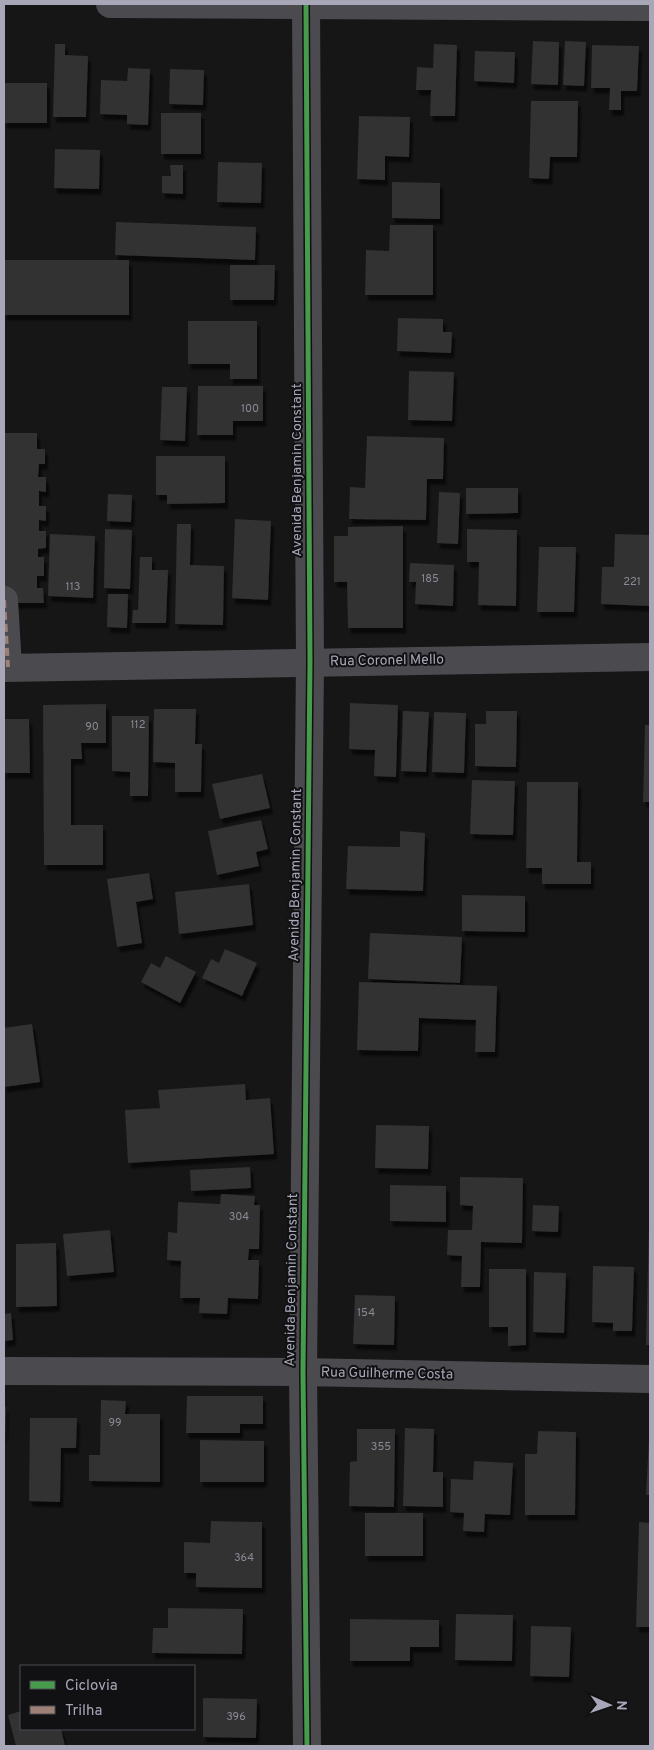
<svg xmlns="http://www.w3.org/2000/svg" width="654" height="1750" font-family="Overpass,sans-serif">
<defs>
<filter id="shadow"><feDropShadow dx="3" dy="5.5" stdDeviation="1" flood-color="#0009"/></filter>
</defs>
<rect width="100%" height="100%" fill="#161616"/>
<g fill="#313132" filter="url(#shadow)">
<polygon points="533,41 559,42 558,85 531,84"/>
<polygon points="565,41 586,42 584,86 563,85"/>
<polygon points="55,44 65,44 65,55 88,56 86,117 53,117"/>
<polygon points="434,44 457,45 455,116 430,116 431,90 416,90 417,67 433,68"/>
<polygon points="592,45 639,46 637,91 621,91 621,110 609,110 610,88 591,88"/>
<polygon points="475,51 515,52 514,83 474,81"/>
<polygon points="128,68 150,69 148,125 127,124 127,115 100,114 101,80 127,81"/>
<polygon points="170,69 204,70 203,105 169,104"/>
<rect x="4" y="83" width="43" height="40"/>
<polygon points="531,101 578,101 577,157 550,157 549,179 529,178"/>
<rect x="161" y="113" width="40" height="41"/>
<polygon points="359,116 410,117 409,157 385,156 385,180 357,179"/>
<polygon points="55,149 100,150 99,189 54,188"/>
<polygon points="218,162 262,163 261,203 217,202"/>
<polygon points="170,165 183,165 183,194 162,193 162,176 171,176"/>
<polygon points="392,182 440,183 440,219 392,218"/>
<polygon points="116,222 256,227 255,260 115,255"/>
<polygon points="390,225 433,225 433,295 365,295 366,250 389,251"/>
<rect x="4" y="260" width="125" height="55"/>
<polygon points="230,265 275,265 274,300 230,300"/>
<polygon points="398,318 443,319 443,332 452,332 451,353 397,351"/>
<polygon points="188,321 257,321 257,379 230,379 230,364 188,364"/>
<polygon points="409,371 454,372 452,421 408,420"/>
<polygon points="198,386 263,386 263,421 233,421 233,435 197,435"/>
<polygon points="162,387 187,387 185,441 160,440"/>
<polygon points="4,433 37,433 37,449 45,449 45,464 39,464 38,477 46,477 46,492 39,491 39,506 46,506 46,521 39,520 39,531 46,531 46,548 38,549 38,557 44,557 44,576 37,576 37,588 43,588 44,603 5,603"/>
<polygon points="367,436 444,438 443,479 427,479 426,520 349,519 350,487 365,488"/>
<polygon points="156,456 225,456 225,503 167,504 167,495 156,495"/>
<polygon points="466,488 518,488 518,513 466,514"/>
<polygon points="439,492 460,493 458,544 437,543"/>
<polygon points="108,494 132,495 131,522 107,521"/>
<polygon points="235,519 271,521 268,600 232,598"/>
<polygon points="177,524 191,524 190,565 224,566 223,625 175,624"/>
<polygon points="403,526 403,628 348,628 347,582 334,582 334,536 348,536 348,527"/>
<polygon points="105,529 132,530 130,589 104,588"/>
<polygon points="467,529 517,530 516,606 478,605 479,562 467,562"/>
<polygon points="50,534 95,536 93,598 48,596"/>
<polygon points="615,534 650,535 649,606 601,604 602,567 614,567"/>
<polygon points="539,547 576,547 574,612 537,612"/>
<polygon points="140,557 152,557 152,570 168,570 166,623 132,623 133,610 138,610"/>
<polygon points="410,563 454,565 453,606 415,604 416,582 409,582"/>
<polygon points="108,594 128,594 127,628 107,627"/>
<polygon points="350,703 398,705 396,777 374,776 375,750 349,749"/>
<polygon points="106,704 106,743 81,743 82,759 71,759 71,825 103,825 103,865 44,865 43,705"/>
<polygon points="154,709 196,709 195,744 202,744 201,792 175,792 175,763 153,762"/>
<polygon points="403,711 429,712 426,772 401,771"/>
<polygon points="486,711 517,711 516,767 475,766 475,724 486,724"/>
<polygon points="434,712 466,713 464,773 432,772"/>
<polygon points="112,716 149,716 148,796 130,796 130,772 112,771"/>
<polygon points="4,719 29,719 30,773 4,773"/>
<polygon points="645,725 650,725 650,802 643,802"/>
<polygon points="262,774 270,808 220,819 212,784"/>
<polygon points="472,780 515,781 513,835 470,834"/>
<polygon points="527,782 578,782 577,862 591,862 591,884 542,884 542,868 526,868"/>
<polygon points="261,820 268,849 256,852 259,866 217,875 208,831"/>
<polygon points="400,831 425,833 423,891 346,889 348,846 400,847"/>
<polygon points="149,873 153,899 136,902 142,943 117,947 107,879"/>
<polygon points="249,884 253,925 179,934 175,892"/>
<polygon points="462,895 525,896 525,932 462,931"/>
<polygon points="370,933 462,937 460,983 368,979"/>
<polygon points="225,949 257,963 242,996 202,978 211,959 219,963"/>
<polygon points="166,956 196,972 180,1003 141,982 151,963 160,968"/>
<polygon points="359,982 497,986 495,1052 475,1052 476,1020 419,1018 418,1051 357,1050"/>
<polygon points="32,1024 40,1082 4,1087 4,1028"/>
<polygon points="245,1084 246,1100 270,1098 274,1154 128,1163 125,1110 160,1108 158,1090"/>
<polygon points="376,1125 429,1126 428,1169 375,1168"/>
<polygon points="250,1167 251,1188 191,1191 190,1170"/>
<polygon points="460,1177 523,1178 522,1243 481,1242 480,1287 461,1287 462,1256 447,1255 448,1230 472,1230 473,1206 460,1205"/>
<polygon points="390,1185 446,1186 446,1222 390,1221"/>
<polygon points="221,1194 255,1196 254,1205 260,1205 259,1249 249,1249 248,1260 259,1260 258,1299 228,1298 227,1314 199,1313 200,1298 180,1298 181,1261 167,1260 168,1232 177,1233 178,1202 220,1204"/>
<polygon points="533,1205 559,1206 558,1232 532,1231"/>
<polygon points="649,1226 650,1226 650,1345 646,1345"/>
<polygon points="110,1230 114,1272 67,1276 63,1234"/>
<polygon points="56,1243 57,1306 16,1307 16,1244"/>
<polygon points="593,1266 634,1267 632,1331 613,1331 613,1323 592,1322"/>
<polygon points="489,1269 526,1269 526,1345 508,1346 508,1327 489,1327"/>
<polygon points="534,1272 566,1273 564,1333 533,1332"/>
<polygon points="355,1295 395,1296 394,1345 353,1344"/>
<polygon points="11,1313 13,1340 4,1341 4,1314"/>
<polygon points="187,1396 263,1396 263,1424 240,1424 240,1433 186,1433"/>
<polygon points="101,1400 126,1401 125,1414 160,1414 160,1482 89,1481 89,1455 100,1455"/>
<polygon points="4,1407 6,1407 5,1437 4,1437"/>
<polygon points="30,1418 77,1418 76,1448 61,1448 60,1502 29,1501"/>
<polygon points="405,1428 434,1429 433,1472 443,1472 443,1507 403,1506"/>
<polygon points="357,1429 395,1429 394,1507 349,1506 350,1462 357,1461"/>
<polygon points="538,1431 576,1432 575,1515 525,1515 525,1454 537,1454"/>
<polygon points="649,1439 650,1439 650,1495 646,1495"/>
<polygon points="200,1440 264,1441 264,1482 200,1482"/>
<polygon points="474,1461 513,1463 510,1515 485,1514 484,1532 463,1531 464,1513 450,1512 451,1479 473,1480"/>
<rect x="365" y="1513" width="58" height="43"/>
<polygon points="211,1521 262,1522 262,1588 196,1587 196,1573 184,1573 184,1542 210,1543"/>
<polygon points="639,1522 650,1523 650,1627 636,1627"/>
<polygon points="168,1608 243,1609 242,1654 152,1653 153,1628 168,1628"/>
<polygon points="456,1614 513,1615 512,1661 455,1660"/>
<polygon points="350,1619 439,1620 439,1647 410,1647 410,1661 350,1661"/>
<polygon points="531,1626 571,1627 569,1677 530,1676"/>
<polygon points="203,1698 257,1699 256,1738 203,1737"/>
<polygon points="21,1711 21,1729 61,1729 65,1746 16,1746 8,1715"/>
</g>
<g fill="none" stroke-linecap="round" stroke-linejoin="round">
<g stroke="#4b4a4f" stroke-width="28">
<polyline points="306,4 310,662 303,1372 307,1746"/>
<polyline points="4,600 8,667"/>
<polyline points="4,668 650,657"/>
<polyline points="4,1371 303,1372 650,1379"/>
</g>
<polyline stroke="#4b4a4f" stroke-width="28" points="110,4 650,7"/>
<polyline stroke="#9e8076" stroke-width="4" stroke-dasharray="8 4" stroke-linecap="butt" points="4,600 8,667"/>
<g stroke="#111012" stroke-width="8">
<polyline id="cycleway" points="306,4 310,662 303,1372 307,1746"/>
</g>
<use href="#cycleway" stroke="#469c4c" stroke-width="5"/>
</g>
<g text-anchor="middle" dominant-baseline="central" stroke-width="4" stroke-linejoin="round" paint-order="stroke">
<g font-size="11" fill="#8a8a96">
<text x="250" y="409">100</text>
<text x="430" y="579">185</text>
<text x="632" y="582">221</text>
<text x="73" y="587">113</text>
<text x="138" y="725">112</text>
<text x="92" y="727">90</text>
<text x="239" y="1217">304</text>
<text x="366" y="1313">154</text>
<text x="115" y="1423">99</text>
<text x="381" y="1447">355</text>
<text x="244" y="1558">364</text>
<text x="236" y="1717">396</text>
</g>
<g font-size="14" fill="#a7a7b8" stroke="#111012">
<text transform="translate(297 470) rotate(-90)">Avenida Benjamin Constant</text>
<text transform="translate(387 661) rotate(-1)">Rua Coronel Mello</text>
<text transform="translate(296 875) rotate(-89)">Avenida Benjamin Constant</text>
<text transform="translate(292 1280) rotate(-89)">Avenida Benjamin Constant</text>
<text transform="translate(387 1374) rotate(1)">Rua Guilherme Costa</text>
</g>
</g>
<rect width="654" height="1750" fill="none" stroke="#a7a7b8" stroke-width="10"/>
<rect x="20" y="1665" width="175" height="65" fill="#111012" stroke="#4d4c54"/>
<rect x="30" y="1681" width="25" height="8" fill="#469c4c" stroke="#4d4c54"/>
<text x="65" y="1690" font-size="15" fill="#a7a7b8">Ciclovia</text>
<rect x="30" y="1706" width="25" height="8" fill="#9e8076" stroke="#4d4c54"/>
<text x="65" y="1715" font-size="15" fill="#a7a7b8">Trilha</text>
<g transform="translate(609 1705) rotate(92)" stroke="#111012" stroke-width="4" paint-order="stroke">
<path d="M0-4L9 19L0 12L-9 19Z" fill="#a7a7b8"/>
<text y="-8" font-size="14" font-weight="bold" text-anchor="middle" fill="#a7a7b8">N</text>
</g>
</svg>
